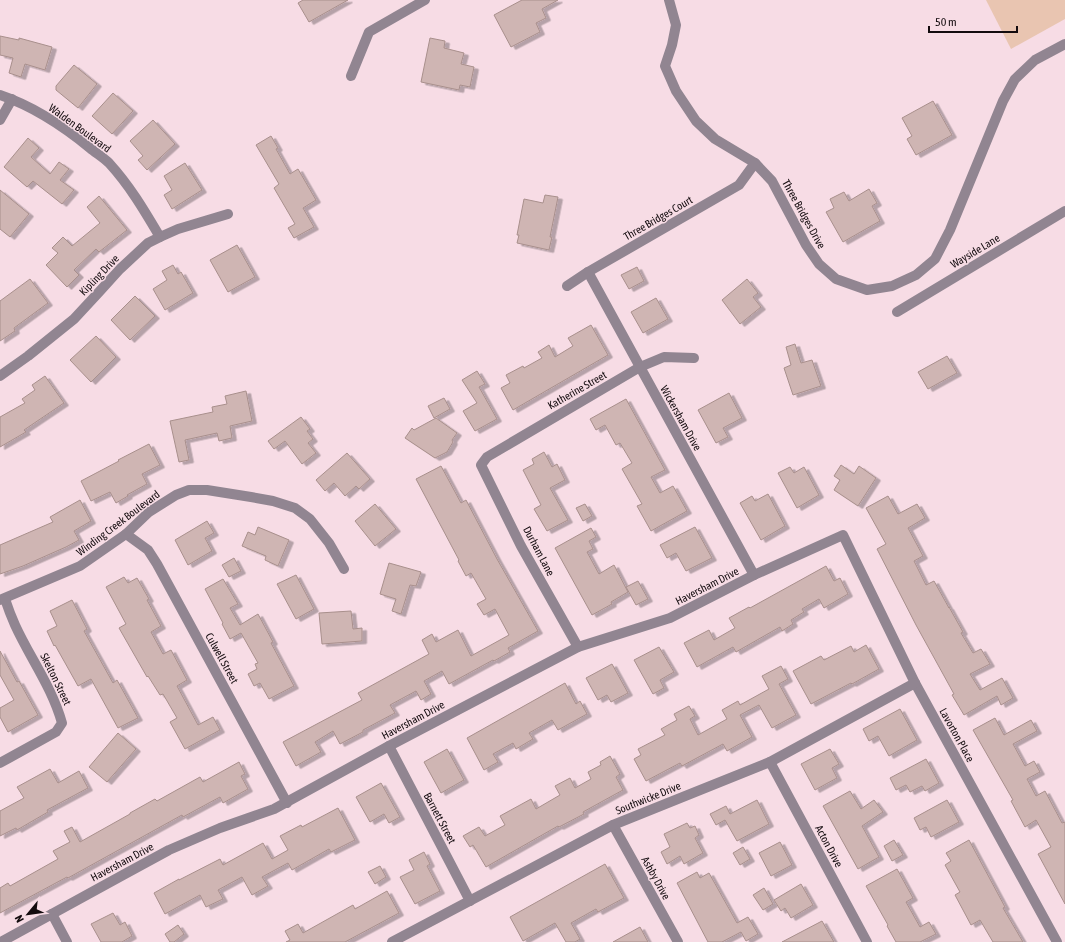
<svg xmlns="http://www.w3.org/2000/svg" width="1065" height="942" font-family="'Asap Condensed',sans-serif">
<defs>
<filter id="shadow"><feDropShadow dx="4.5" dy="2.5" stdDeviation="0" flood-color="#0004"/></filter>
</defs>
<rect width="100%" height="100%" fill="#f7dce5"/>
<polygon fill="#e9c5b1" points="986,0 1065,0 1065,19 1011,49"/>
<g fill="#cfb5b3" stroke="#a88f8c" filter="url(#shadow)">
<polygon points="303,0 348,0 309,22 298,3"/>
<polygon points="522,0 558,0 542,9 546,18 536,23 540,32 511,47 494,15"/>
<polygon points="0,36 19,40 19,38 52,47 45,70 25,64 21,77 9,73 13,58 0,55"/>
<polygon points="430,38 445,41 444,48 464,53 461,64 474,67 470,87 460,85 459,90 421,82"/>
<polygon points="74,65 97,84 78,108 56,90 56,86"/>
<polygon points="113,93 133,111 112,134 92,116"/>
<polygon points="933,101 952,135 916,155 907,139 912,136 902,118"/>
<polygon points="153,120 175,144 147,170 138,160 143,156 130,141"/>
<polygon points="271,136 278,148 276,149 290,174 298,169 316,200 303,208 314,227 294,238 288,228 295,224 274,188 279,184 256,145"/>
<polygon points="28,138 39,148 31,157 50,174 59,162 69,169 60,180 74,190 62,204 33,181 27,187 4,167"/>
<polygon points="185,163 202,190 172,209 164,195 172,190 164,176"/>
<polygon points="869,189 877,203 872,206 880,221 843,242 826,212 834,208 830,199 844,192 849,201"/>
<polygon points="0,190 29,214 10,237 0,229"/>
<polygon points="545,195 558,197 550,237 552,237 549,250 517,243 519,235 517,235 524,199 543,203"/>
<polygon points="99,196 127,230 99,252 96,249 74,270 79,275 67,287 46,265 58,253 52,248 63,237 72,246 100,223 87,207"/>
<polygon points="237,245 255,277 228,292 210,260"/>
<polygon points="173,265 178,274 181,272 193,293 165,310 153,289 167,280 162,271"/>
<polygon points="637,267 644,281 629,289 621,275"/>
<polygon points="30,279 48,303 14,328 15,331 0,341 0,301"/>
<polygon points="747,279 758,293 753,297 761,307 740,324 722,300"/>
<polygon points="135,296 155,316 130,340 111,320"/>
<polygon points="656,298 668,319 643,333 631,312"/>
<polygon points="591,325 608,355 513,410 501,388 510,383 506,375 523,366 524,368 542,358 538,352 549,345 555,357 573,346 568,338"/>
<polygon points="96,336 116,357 91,382 70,360"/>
<polygon points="795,344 801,363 812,360 821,386 793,395 784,368 791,365 786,347"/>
<polygon points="947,356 957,373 928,389 918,372"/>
<polygon points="477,371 485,384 479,387 497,419 475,431 463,411 477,403 462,380"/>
<polygon points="45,376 64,403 24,430 26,432 0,447 0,417 25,403 22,399 35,390 32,385"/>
<polygon points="246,391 252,421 230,426 232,438 219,441 217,433 185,440 189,460 179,462 170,421 213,412 212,407 227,404 225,396"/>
<polygon points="729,393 742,418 723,428 728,437 716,443 698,410"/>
<polygon points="444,398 450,409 434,418 428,406"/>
<polygon points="626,399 665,470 651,477 660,493 673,486 687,511 651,531 637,506 642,504 622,469 632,463 620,443 616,445 605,425 596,430 590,419"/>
<polygon points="301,417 310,429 307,431 313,439 308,443 316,453 302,464 285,441 274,449 268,441"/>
<polygon points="436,418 457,433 452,440 453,442 447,452 435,458 405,438 412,428 414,430"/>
<polygon points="149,444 160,465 142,474 147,484 127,495 128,496 116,503 110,492 91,501 81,481 119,461 118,460"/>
<polygon points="544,452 552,467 557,464 565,480 550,488 568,520 547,531 534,509 541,505 523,470 534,464 532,459"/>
<polygon points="347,453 370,479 359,489 356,486 345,496 334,483 325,491 316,480"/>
<polygon points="841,465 854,474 859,466 876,478 858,506 834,490 840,480 834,476"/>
<polygon points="441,466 461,503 466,500 497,559 538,631 508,648 510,652 494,661 493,660 449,684 442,671 424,681 431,694 421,700 416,691 390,705 395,713 363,730 363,732 340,744 333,731 315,742 321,752 296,766 283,742 362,700 358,693 429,654 422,640 432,634 436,642 458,630 471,656 509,635 495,609 484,615 477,604 486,599 471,573 466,576 458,561 459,560 416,479"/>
<polygon points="790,467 794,473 804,467 819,495 797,508 778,473"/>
<polygon points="768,494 785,526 761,540 740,503 752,496 755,501"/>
<polygon points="888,496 898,514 917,504 925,518 908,528 923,556 914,561 926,585 934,581 949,608 949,607 963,632 961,633 973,653 981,649 990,664 970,674 980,690 1002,678 1013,698 1001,705 997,696 964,715 952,695 954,694 916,625 877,549 886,544 866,508"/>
<polygon points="80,500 91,521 74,531 79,540 66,547 23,566 0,574 0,545 53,522 50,517"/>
<polygon points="375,504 396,529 375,546 355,521"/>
<polygon points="585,504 592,516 583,521 576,508"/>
<polygon points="207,521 214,533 205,538 212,551 188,565 175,540"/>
<polygon points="258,527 289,540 278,566 265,560 266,556 242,546 248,532 255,535"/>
<polygon points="695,527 712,558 686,571 676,553 667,558 660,545"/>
<polygon points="591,528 596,537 589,541 593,549 587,552 599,574 614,565 628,592 611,602 612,604 592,615 555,548"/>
<polygon points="234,558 241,571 229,577 222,565"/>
<polygon points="389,563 421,572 416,586 410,585 401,614 392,611 396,599 380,594"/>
<polygon points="826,566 834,581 840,578 848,594 824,608 819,599 802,609 804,612 791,620 793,624 782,631 780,627 736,652 733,647 697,667 684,643 709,630 714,640 735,628 729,618 749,607 750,608"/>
<polygon points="296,575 314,609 296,619 277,584"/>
<polygon points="124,577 128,583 137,578 149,599 147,600 161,626 151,632 163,654 171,650 187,680 177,686 198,725 213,717 220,730 185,749 170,722 177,718 163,694 160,695 148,676 147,677 119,628 126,624 106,587"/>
<polygon points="223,579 238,604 230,608 240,625 258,614 273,642 271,643 294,686 269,699 260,683 254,686 248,674 257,669 255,664 258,663 241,633 230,639 222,624 223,623 205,589"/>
<polygon points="638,581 648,599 636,605 626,587"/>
<polygon points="72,600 87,629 84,631 113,683 117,680 138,718 118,728 91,679 78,686 55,645 54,646 47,631 57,626 50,611"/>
<polygon points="351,611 353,629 362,628 362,641 322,644 319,613"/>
<polygon points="866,645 879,669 852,684 851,683 811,704 793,671 821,656 824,660 851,646 854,652"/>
<polygon points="659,647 674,672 660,680 664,688 653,694 634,660"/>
<polygon points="0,651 17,682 19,681 38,715 8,732 0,717 0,708 14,700 0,675"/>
<polygon points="612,664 628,693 611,702 607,695 598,700 586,678"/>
<polygon points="781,666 788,679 779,684 796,715 772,728 759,705 740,715 752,737 727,751 723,744 682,766 680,763 646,781 634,759 641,755 638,749 665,735 661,729 677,720 674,714 689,706 695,716 690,719 698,735 727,719 722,710 738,701 740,705 769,689 762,676"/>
<polygon points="565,683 576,704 580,701 587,714 558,730 552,720 529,733 533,739 516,749 513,743 493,754 498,762 484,770 467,738"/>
<polygon points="900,709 917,740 889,756 878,736 869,741 863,729"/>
<polygon points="995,718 1004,735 1031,720 1037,731 1013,744 1025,766 1034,761 1040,772 1027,779 1036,796 1045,791 1062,823 1065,822 1065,904 1038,854 1051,847 1036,820 1025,827 1011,801 1013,800 973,730"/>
<polygon points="118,733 136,749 107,782 89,767"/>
<polygon points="447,749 464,780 441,793 424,762"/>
<polygon points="830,749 839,764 832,768 837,778 815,790 801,764"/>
<polygon points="610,756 620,774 616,777 623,790 583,812 584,814 559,827 558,826 486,867 473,845 470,847 463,836 479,827 485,836 505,825 500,816 531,799 536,809 560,795 555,786 570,778 575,788 591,779 588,772 601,765 600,762"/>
<polygon points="926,759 939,783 925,791 922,786 910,792 906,785 896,790 890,778"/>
<polygon points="239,762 245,774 241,776 248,789 223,803 220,797 183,817 182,815 68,878 67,877 0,913 0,888 8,883 10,886 58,859 53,851 70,842 64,831 72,827 80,842 130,814 130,813 155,799 157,801 200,777 203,782"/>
<polygon points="50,769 58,783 79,771 88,788 47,810 48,812 17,830 16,828 0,836 0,811 24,798 17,787"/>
<polygon points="381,783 400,817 389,823 384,814 370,822 356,797"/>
<polygon points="850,791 861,809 874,800 883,812 862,826 879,857 858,869 823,806"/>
<polygon points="757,800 769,824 737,841 725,820 716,825 710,814 726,806 730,814"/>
<polygon points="947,800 959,822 931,837 926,827 920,830 914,818"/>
<polygon points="338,808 355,840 331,852 329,849 292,870 288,863 262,877 268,886 252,895 242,877 218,890 223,899 206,907 200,895 165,914 154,893 179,879 179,880 220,859 223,865 263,843 272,859 288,850 280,836 301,825 302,827"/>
<polygon points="687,823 690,828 695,826 699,835 695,838 703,853 684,864 680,856 667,864 661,852 670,847 664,834"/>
<polygon points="894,840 903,855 892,861 884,846"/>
<polygon points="969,840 1005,907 1003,908 1023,942 993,942 980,920 971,925 955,895 960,892 945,865 951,861 946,853"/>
<polygon points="780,842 792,865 771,876 759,853"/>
<polygon points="743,847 750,859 740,865 733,853"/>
<polygon points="424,852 430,864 427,866 440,891 415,904 400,877 414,870 409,860"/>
<polygon points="605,864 624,898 598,912 596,909 571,923 580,939 575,942 566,942 555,923 523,941 510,917"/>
<polygon points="380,866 386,877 375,884 368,872"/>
<polygon points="897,869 913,898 906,902 920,927 929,922 936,934 920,942 896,942 887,926 888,925 866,886"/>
<polygon points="697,872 700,878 709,873 737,923 748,917 758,934 746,941 741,932 722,942 708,942 677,883"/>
<polygon points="801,884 813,905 791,918 785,908 781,911 774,900"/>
<polygon points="764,888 773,904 763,910 753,895"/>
<polygon points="387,891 399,913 345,942 286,942 290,940 285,931 298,924 303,933 353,905 355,909"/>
<polygon points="113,913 120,925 125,922 132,936 122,942 101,942 91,924"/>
<polygon points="822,921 834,942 782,942"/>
<polygon points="178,925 184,934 174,942 170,942 165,934"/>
<polygon points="640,927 648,942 613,942"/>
</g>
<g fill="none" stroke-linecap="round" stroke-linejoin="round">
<g stroke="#918591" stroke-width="10">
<polyline points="669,0 676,25 672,45 665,66 676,91 696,121 715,139 755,163 772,181 806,245 819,264 836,279 867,290 892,286 916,275 935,259 950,230 1003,101 1015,79 1035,60 1065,44"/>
<polyline points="351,76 369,32 425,0"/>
<path d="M 0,95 C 33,106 63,126 90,148 C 96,153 104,158 109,163 C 130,186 144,210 160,237"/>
<polyline points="0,120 12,99"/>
<polyline points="588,272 754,575"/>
<polyline points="567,286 588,272 739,185 755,163"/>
<polyline points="897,312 1065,211"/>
<polyline points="0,376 28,356 74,319 99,292 120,269 148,243 160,237 178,229 228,214"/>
<polyline points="126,534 148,550 157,564 287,803"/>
<polyline points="0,600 80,566 126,534 149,512 176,495 189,490 207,490 251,497 273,501 295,508 310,519 329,543 344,569"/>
<polyline points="578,647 521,546 481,465 487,457 640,367 664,357 694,358"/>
<polyline points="389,746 470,901"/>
<polyline points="770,762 867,942"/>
<path d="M 0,763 L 56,732 L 62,723 C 52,687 30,658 15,625 C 11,616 8,608 5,599"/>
<polyline points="613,825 678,942"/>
<polyline points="52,914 67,942"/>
<polyline points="1,942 123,875 169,850 220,828 274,809 389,746 578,647 670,618 754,575 843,535 915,683 1057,942"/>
<polyline points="392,942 613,825 770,762 915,683"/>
</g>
</g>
<g text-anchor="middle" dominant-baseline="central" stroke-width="3" stroke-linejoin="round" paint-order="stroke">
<g font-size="11" fill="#130b0e" stroke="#f7dce5">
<text transform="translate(80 128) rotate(36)">Walden Boulevard</text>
<text transform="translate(804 214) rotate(61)">Three Bridges Drive</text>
<text transform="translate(658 218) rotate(-30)">Three Bridges Court</text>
<text transform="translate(975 251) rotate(-31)">Wayside Lane</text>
<text transform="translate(99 275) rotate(-46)">Kipling Drive</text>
<text transform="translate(577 390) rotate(-30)">Katherine Street</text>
<text transform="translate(681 418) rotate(61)">Wickersham Drive</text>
<text transform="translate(118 523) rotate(-37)">Winding Creek Boulevard</text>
<text transform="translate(539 551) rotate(62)">Durham Lane</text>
<text transform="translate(707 586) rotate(-27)">Haversham Drive</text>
<text transform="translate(222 658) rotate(61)">Culwell Street</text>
<text transform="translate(56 679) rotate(64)">Skelton Street</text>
<text transform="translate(413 720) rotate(-28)">Haversham Drive</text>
<text transform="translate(957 735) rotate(61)">Lavorton Place</text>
<text transform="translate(648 798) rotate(-22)">Southwicke Drive</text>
<text transform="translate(440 818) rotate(62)">Barnett Street</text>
<text transform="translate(829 846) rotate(62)">Acton Drive</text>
<text transform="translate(122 862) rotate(-28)">Haversham Drive</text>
<text transform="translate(656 878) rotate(61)">Ashby Drive</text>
</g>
</g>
<g transform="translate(28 914) rotate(241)" stroke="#f7dce5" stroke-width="3" paint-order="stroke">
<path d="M0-3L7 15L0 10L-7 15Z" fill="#130b0e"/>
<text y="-6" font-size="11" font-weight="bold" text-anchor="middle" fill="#130b0e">N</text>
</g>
<path d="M929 26v6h88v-6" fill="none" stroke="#130b0e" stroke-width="2"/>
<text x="935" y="26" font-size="12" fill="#130b0e" stroke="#f7dce5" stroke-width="3" paint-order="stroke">50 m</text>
</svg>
